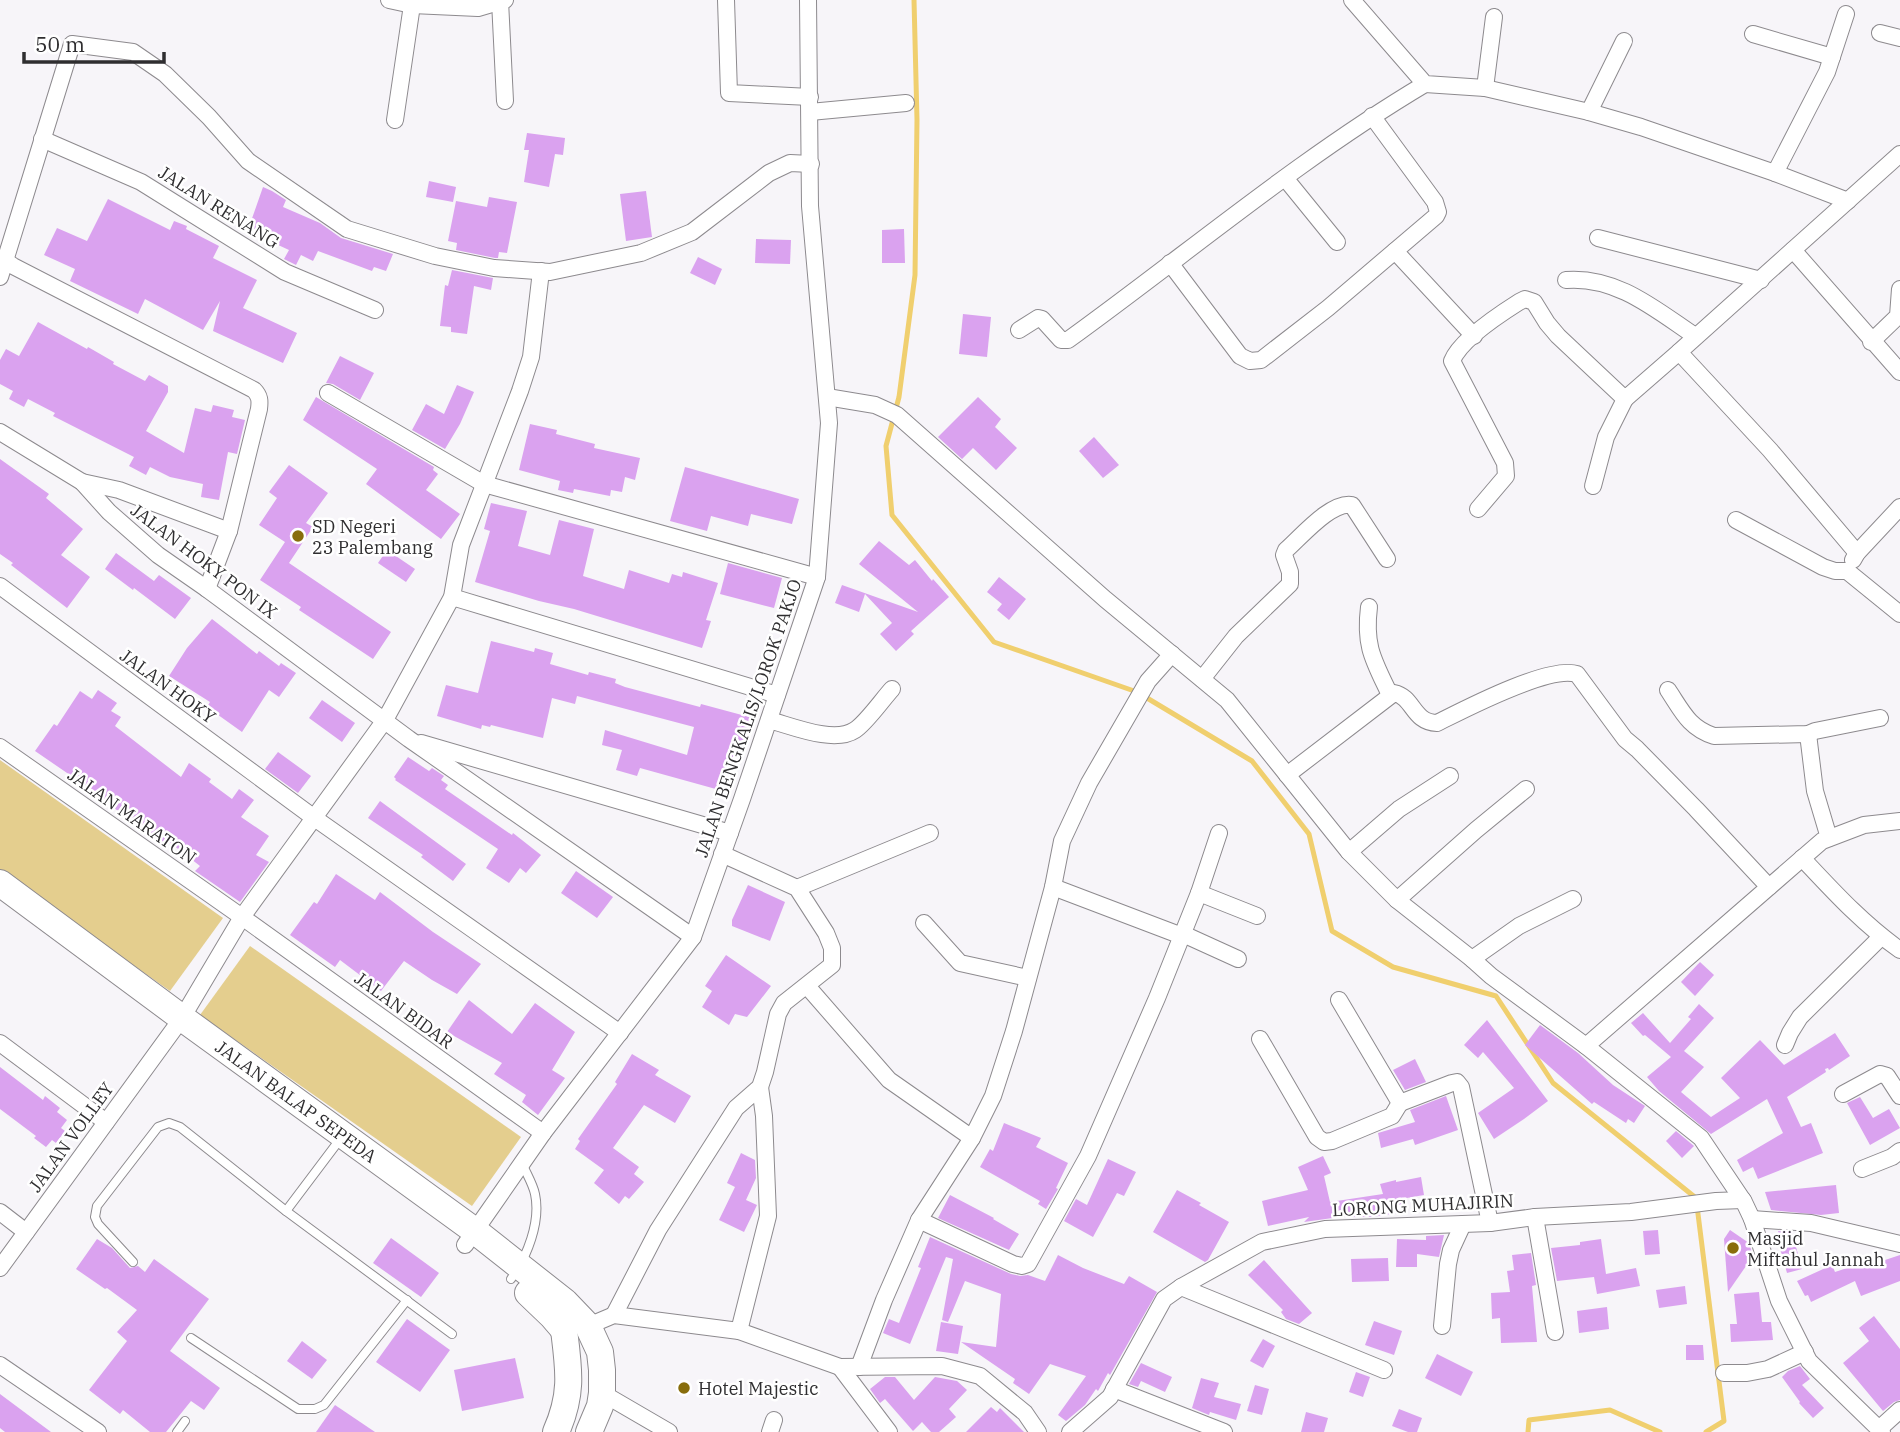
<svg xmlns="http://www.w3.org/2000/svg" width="1900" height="1432" font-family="'IBM Plex Serif',serif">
<rect width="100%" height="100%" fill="#f7f5f9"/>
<g fill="#e4ce8e">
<polygon points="0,760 223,918 170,991 0,871"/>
<polygon points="250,946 521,1137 472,1206 200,1015"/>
</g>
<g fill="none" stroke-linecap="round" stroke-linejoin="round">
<g stroke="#f0cf6e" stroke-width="5">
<polyline points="914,0 917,120 915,275 899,397 886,446 892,515 994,642 1137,692 1252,761 1309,834 1332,931 1393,967 1496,996 1553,1083 1696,1198 1724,1421 1706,1432"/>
<polyline points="1528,1432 1529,1420 1610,1410 1660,1432"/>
</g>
</g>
<g fill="#daa2ef">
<polygon points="527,133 565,138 563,155 555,154 549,187 524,182 529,150 524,150"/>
<polygon points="429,181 456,187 453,202 426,197"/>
<polygon points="263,187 272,191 286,200 283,207 320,223 341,238 393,254 386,271 374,267 372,271 318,251 313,261 301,255 296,265 284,259 289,250 276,244 279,238 249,227"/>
<polygon points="646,191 652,237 626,241 620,194"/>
<polygon points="489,197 517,202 507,253 499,252 498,258 495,258 456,250 457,243 448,241 456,201 487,207"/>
<polygon points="108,199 170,230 174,221 187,226 186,229 219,246 213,258 257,280 243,308 297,333 283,363 213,331 220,301 203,330 145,299 138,314 70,281 75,269 44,255 57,228 87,241"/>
<polygon points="904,229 905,263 882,263 882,230"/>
<polygon points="756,239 791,240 790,264 755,263"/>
<polygon points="698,257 722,269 715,285 690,273"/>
<polygon points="452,270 493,278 491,290 474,286 467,334 451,332 451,327 440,326 445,285 448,286"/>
<polygon points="963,314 991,317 987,357 959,354"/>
<polygon points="38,322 87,349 88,347 114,362 113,364 145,381 149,375 168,386 168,392 146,431 184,453 195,408 211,412 213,405 234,410 232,417 245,420 237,454 228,452 219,500 201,497 203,484 170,477 150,467 146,475 129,466 134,457 53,416 55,413 28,399 24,407 9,399 13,391 0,384 0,360 6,349 19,356"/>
<polygon points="340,356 374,373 360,400 333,384 326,383"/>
<polygon points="457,385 474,392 460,424 445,449 412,430 426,404 444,414"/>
<polygon points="316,397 434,467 433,470 438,474 426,490 460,514 441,539 366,484 377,469 303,420"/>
<polygon points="978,397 1001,419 995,427 1017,448 996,470 973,448 962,459 938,437"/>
<polygon points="530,424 557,430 556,434 595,444 594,448 640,458 635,480 625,477 622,492 611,490 610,496 574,489 573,493 558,490 560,481 519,470"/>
<polygon points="1094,437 1119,465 1103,478 1079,451"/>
<polygon points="0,459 49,494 46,498 83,529 61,555 90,577 67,608 11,565 13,563 0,554"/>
<polygon points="289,465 328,493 306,523 313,527 289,563 391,632 373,659 299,610 301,607 260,580 285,542 259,525 277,498 269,492"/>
<polygon points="685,467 799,499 792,524 751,514 748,526 711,516 707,531 670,521"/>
<polygon points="491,503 527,511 518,546 550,555 559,520 594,529 583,576 624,589 629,570 669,583 672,574 682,577 683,572 718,583 706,620 711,621 702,648 574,609 539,601 475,582 490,531 484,529"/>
<polygon points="879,541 909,565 915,560 932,581 933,579 949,597 911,631 914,634 896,651 880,634 892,623 865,594 859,612 835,603 842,585 918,612 859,564"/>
<polygon points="387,550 415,569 406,582 378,563"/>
<polygon points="116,553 154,581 159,575 191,598 175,619 134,588 133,590 105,569"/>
<polygon points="728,563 782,578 774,608 720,594"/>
<polygon points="999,577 1026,599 1009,620 997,610 1002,604 987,592"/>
<polygon points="212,619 257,654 259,651 279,666 281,663 296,673 279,697 269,690 242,732 207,707 210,702 169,676 187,648"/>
<polygon points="491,641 534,652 535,648 553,653 550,664 588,675 589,672 616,679 615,683 625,687 700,707 701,704 753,718 743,755 734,753 723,791 640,768 637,776 616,770 622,750 602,745 605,730 687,755 694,727 577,696 575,704 552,698 543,738 491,725 490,727 482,725 481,729 437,716 446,685 478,693"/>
<polygon points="98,690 117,703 111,711 121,717 115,726 181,777 189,763 211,779 209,782 232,799 239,789 254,800 241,817 269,836 256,855 269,862 240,902 195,871 200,866 168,841 164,847 86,786 35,751 54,724 57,726 80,691 92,699"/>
<polygon points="322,700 355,723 342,742 309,718"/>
<polygon points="278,752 311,776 298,793 265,769"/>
<polygon points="408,757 429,771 432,768 444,776 441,780 448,785 445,789 512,835 513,833 541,855 526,873 520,868 509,883 486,868 498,849 395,780 396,779 394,777"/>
<polygon points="380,801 466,864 453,881 421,857 423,855 368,818"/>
<polygon points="576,871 613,897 597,918 561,893"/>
<polygon points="336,874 375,900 380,892 433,932 481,964 457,994 432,980 404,961 381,991 340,960 335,967 290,935 314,902 317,904"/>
<polygon points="748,885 785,902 770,941 732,926 732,920"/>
<polygon points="726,955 771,986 747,1017 735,1014 729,1025 702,1007 712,991 705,986"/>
<polygon points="1700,962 1714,975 1695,996 1681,982"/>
<polygon points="469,1000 512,1034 535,1003 575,1032 552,1070 565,1078 538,1115 522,1102 526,1095 494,1074 502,1063 447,1032"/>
<polygon points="1699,1004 1714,1018 1684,1051 1704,1067 1681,1092 1711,1117 1740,1098 1721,1078 1760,1040 1784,1065 1835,1033 1850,1056 1829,1070 1828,1068 1825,1069 1826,1072 1787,1097 1801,1127 1811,1123 1823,1153 1758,1179 1753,1167 1743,1172 1737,1160 1783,1133 1767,1099 1711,1134 1659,1091 1647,1077 1671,1057 1645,1035 1643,1036 1631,1023 1643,1013 1670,1043 1691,1019 1688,1017"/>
<polygon points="1487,1020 1548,1101 1524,1119 1494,1139 1478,1113 1514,1088 1483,1052 1478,1058 1464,1045"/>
<polygon points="1540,1025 1578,1053 1613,1085 1645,1106 1634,1123 1628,1119 1626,1123 1594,1102 1592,1104 1525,1045"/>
<polygon points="632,1054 659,1070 655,1075 691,1096 675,1123 644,1105 613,1148 639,1167 634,1174 644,1182 629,1199 625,1196 619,1204 594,1183 604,1170 575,1149 580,1141 578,1139 617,1084 615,1082"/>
<polygon points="1415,1059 1426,1082 1405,1090 1393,1070"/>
<polygon points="0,1067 43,1100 45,1096 60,1108 57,1112 67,1120 61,1128 65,1131 56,1143 52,1140 46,1147 34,1138 36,1136 0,1109"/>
<polygon points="1446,1096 1458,1130 1415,1145 1413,1139 1381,1148 1378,1133 1415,1122 1410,1110"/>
<polygon points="1860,1097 1873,1118 1889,1109 1900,1128 1870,1145 1847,1103"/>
<polygon points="1004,1123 1041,1138 1036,1147 1068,1163 1056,1188 1058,1189 1046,1209 1038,1204 1040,1201 980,1167 990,1149 993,1151"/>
<polygon points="1676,1131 1694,1146 1682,1158 1666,1141"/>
<polygon points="741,1153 755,1160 756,1178 746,1200 757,1205 744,1232 719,1220 735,1187 727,1183"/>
<polygon points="1323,1156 1331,1173 1324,1176 1330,1202 1383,1194 1380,1184 1396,1180 1396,1182 1421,1177 1424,1195 1401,1199 1404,1212 1372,1217 1340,1217 1304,1222 1309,1217 1268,1226 1262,1201 1308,1190 1298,1167"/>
<polygon points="1108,1159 1136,1172 1124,1196 1117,1193 1093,1237 1064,1221 1076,1199 1087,1205"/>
<polygon points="1836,1185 1839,1213 1821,1215 1771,1210 1765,1192"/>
<polygon points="1177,1190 1201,1203 1199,1205 1229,1222 1208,1260 1205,1262 1153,1232"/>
<polygon points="950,1195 994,1218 993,1219 1019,1234 1009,1250 938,1218"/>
<polygon points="1658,1230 1660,1254 1645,1255 1643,1231"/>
<polygon points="1730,1230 1749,1243 1753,1256 1728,1292 1724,1239"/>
<polygon points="1778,1231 1792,1232 1802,1269 1787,1273 1777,1238 1780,1237"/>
<polygon points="1444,1235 1439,1257 1417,1254 1417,1267 1396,1267 1397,1239 1426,1240 1426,1236"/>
<polygon points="930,1237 1011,1274 1020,1276 1028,1275 1045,1281 1058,1255 1083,1268 1124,1284 1129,1276 1157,1292 1110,1375 1108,1373 1098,1391 1096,1389 1085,1405 1066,1421 1058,1415 1086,1376 1050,1364 1029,1394 1013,1383 1015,1379 961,1342 996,1347 1001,1294 965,1281 948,1322 942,1320 953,1259 946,1257 910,1344 883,1333 889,1319 899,1323 921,1268 918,1267"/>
<polygon points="391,1238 439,1273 421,1297 373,1263"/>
<polygon points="97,1239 112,1248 130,1268 138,1266 145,1272 154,1259 209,1299 170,1351 220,1388 204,1410 191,1401 166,1432 150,1432 123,1410 120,1414 89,1390 127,1341 117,1332 137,1310 107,1288 105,1289 76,1269"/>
<polygon points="1601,1239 1606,1274 1636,1268 1640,1286 1597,1294 1594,1277 1557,1281 1551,1248 1580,1245 1580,1242"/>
<polygon points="1531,1253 1536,1285 1532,1286 1537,1342 1501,1343 1500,1318 1492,1319 1491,1293 1510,1292 1507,1271 1514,1270 1512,1255"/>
<polygon points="1900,1255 1900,1281 1861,1296 1855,1281 1811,1302 1808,1295 1805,1296 1797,1281 1832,1265 1835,1272 1871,1260 1873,1264"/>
<polygon points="1388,1258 1389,1281 1352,1282 1351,1259"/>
<polygon points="1264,1260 1312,1313 1299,1324 1286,1319 1281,1312 1283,1310 1248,1275"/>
<polygon points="1685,1286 1687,1304 1659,1308 1656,1290"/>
<polygon points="1759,1292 1762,1322 1771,1322 1773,1340 1731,1342 1730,1324 1737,1324 1734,1294"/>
<polygon points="1607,1307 1609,1329 1579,1333 1577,1311"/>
<polygon points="1874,1316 1900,1349 1900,1400 1894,1402 1883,1411 1843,1363 1869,1341 1859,1328"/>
<polygon points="407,1319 450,1350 420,1392 376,1362"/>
<polygon points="1374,1321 1402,1331 1394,1355 1365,1345"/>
<polygon points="941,1322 963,1326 958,1354 936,1351"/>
<polygon points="1263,1339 1275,1346 1263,1368 1250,1361"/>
<polygon points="302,1341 327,1360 312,1379 287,1361"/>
<polygon points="1686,1345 1703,1345 1704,1360 1686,1360"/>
<polygon points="1437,1354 1473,1372 1461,1396 1425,1378"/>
<polygon points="515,1358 524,1398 462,1411 454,1370"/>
<polygon points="1141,1363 1172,1377 1165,1392 1141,1381 1138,1387 1129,1384"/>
<polygon points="1800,1366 1810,1379 1802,1385 1824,1408 1813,1418 1799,1403 1800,1402 1782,1377 1788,1371"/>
<polygon points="1356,1372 1370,1377 1363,1397 1349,1392"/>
<polygon points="885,1377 895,1377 914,1400 935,1377 957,1381 967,1390 949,1409 956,1417 939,1432 931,1432 922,1422 913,1431 885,1399 880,1403 870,1389"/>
<polygon points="1201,1378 1219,1383 1214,1397 1241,1404 1236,1420 1210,1412 1209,1415 1192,1408"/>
<polygon points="1255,1385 1269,1389 1262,1415 1247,1411"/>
<polygon points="0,1394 51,1432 5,1432 0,1428"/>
<polygon points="335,1405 375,1432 316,1432"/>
<polygon points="991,1407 997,1412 1000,1408 1024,1432 966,1432"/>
<polygon points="1399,1409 1422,1418 1417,1432 1408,1432 1392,1426"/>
<polygon points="1306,1412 1328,1418 1324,1432 1301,1432"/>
</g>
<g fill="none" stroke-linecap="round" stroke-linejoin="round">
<g stroke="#8d8a8e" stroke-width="10">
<g id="lane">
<polyline points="286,1211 341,1138"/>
<polyline points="133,1262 98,1224 95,1217 97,1206 158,1127 169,1123 180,1127 286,1211 452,1334"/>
<path d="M 511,1279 C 527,1257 541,1222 535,1194 C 533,1184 526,1173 522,1163"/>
<polyline points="191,1338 298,1409 315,1409 324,1405 407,1300"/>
<polyline points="177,1432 185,1421"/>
</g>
</g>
<g stroke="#8d8a8e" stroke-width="18">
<g id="street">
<polyline points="389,0 412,5 478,8 505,0"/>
<polyline points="726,0 729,93 810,97"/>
<polyline points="1352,0 1425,84 1485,88 1589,112 1641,127 1775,173 1848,201"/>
<polyline points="500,1 505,101"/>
<polyline points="1880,33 1900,38"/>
<polyline points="1753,34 1832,57"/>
<polyline points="1485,88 1494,17"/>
<polyline points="810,112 906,103"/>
<polyline points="1589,112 1624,41"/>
<polyline points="395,120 412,5"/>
<polyline points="42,139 141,182 285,272 375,310"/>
<polyline points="1775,173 1827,72 1846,14"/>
<polyline points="1285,178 1337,242"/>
<polyline points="1598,238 1761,280"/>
<polyline points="1793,250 1900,372"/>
<polyline points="1395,251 1474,336"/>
<path d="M 4,260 L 13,266 L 254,390 C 260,396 260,401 259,409 L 229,531 L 207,589"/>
<polyline points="1170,263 1240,356 1250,361 1261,360 1328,308 1436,216 1438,212 1435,202 1372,116"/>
<polyline points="0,277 72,44 133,52 165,74 209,117 248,161 347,229 435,256 494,268 550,272 641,253 692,232 769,173 790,163 811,164"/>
<path d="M 1566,280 C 1617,276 1656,310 1695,336"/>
<path d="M 1019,330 L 1038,318 L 1042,319 L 1061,340 L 1068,340 C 1187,254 1299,159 1425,84"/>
<polyline points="1871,342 1898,316 1900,289"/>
<polyline points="328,393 484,484 817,577"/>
<polyline points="827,397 875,405 897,415 1105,599 1227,700 1349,852 1397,900 1472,959 1491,976 1586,1046 1701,1138 1744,1202 1752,1219 1779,1301 1809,1361 1882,1432"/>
<polyline points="0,432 82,482 109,512 158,555 207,589 409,739 693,937"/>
<polyline points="82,482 119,490 229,531"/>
<polyline points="1593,486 1606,437 1625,399"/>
<path d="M 1478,509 L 1506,476 L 1505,463 L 1452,361 C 1460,340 1500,314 1519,302 L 1525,299 L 1534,302 L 1547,323 L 1558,336 L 1625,399 L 1679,352"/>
<polyline points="1736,520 1823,567 1835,571 1847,571 1900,614"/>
<polyline points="1857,553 1770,450 1679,352 1900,154"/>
<polyline points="1853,560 1857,553 1900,507"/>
<polyline points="0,586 313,817 620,1033"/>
<polyline points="452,597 777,695"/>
<path d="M 1369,607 C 1364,647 1374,661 1390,695"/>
<path d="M 1202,679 L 1236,636 L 1290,584 L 1290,572 L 1284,555 L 1286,550 C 1301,537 1331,501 1352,505 L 1387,559"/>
<path d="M 1668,690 C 1682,711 1689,728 1714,736 L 1808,734 L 1815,731 L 1880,718"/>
<path d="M 769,720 C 792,726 834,744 855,730 C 866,723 882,700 892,689"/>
<polyline points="1808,734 1815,791 1829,838"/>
<polyline points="421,743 730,833"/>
<polyline points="0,747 242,917 543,1133"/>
<path d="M 1287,775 L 1394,693 C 1414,697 1412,722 1437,723 C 1465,709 1549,665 1577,674 L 1625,739 L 1637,749 L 1696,809 L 1769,887"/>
<polyline points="1349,852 1399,809 1450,776"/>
<path d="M 1802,858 C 1833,891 1863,924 1900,950"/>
<polyline points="1053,887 1182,936"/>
<polyline points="797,888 930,833"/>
<polyline points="1199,893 1257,916"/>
<polyline points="1397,900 1476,830 1526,789"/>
<polyline points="924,923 960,963 1028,978"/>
<polyline points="1183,934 1238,959"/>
<polyline points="1472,959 1519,926 1573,899"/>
<polyline points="807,986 889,1080 972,1138"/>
<polyline points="1339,1000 1400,1103 1452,1083 1457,1082 1461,1087 1490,1223"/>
<polyline points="1260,1039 1317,1137 1324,1142 1332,1141 1392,1116 1400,1103"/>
<polyline points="0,1043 106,1122"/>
<polyline points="1785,1045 1790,1033 1800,1017 1881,937"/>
<polyline points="1586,1046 1822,841 1864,825 1900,821"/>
<polyline points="1843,1094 1880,1074 1887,1076 1900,1096"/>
<polyline points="1862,1169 1892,1157 1900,1151"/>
<polyline points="0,1212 26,1232"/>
<polyline points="1535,1217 1555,1332"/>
<polyline points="1752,1219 1811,1223 1900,1244"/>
<polyline points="919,1220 1013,1264 1022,1266 1028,1264 1088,1156 1157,998 1199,893 1219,833"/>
<polyline points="465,1245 543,1133 693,937 742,799 817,577 829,423 810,206 808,0"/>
<polyline points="0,1268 182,1018 242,917 385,720 452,597 461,545 520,391 531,357 541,271"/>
<polyline points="1181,1287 1384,1370"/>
<polyline points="614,1315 658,1230 736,1108 760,1087 765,1072 778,1014 784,1003 832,965 832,948 826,933 797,888 722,854"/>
<polyline points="588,1326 614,1315 739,1331 840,1367 942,1366 980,1376 1025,1413 1038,1432"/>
<polyline points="1442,1326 1448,1264 1451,1250 1463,1224"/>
<polyline points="739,1331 768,1216 764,1116 760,1087"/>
<polyline points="0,1365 98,1432"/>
<polyline points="840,1367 889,1432"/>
<polyline points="859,1367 884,1300 919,1220 972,1138 993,1096 1014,1031 1053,887 1062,841 1089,783 1148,681 1172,654"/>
<polyline points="1724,1373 1747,1373 1768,1369 1805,1352"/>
<polyline points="1114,1389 1224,1432"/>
<polyline points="602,1393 669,1432"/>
<polyline points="1879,1429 1900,1410"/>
<polyline points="770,1432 774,1420"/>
<polyline points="1070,1432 1110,1397 1164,1299 1181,1287 1262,1242 1325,1229 1490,1223 1535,1217 1631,1212 1716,1201 1743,1200"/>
</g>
</g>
<g stroke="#8d8a8e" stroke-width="28">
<g id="primary">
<path id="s1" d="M 0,883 L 182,1018 L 475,1231 L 565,1302 L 588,1326 L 600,1352 L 602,1370 L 602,1393 L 600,1406 L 589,1432"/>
<polyline points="528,1293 552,1316 564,1330"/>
<path d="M 556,1432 C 573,1394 569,1370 564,1330"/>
</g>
</g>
<use href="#lane" stroke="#fff" stroke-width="8"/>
<use href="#street" stroke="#fff" stroke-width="16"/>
<use href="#primary" stroke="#fff" stroke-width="26"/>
</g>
<g fill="#886d0c" stroke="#fff" stroke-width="2.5">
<circle cx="298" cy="536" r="7"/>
<circle cx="1733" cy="1248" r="7"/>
<circle cx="684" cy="1388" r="7"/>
</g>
<g text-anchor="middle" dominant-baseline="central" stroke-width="5" stroke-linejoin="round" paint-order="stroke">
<g font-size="18" fill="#2f2e30" stroke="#fff">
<text transform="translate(219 207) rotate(32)">JALAN RENANG</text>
<text transform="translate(204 561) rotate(37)">JALAN HOKY PON IX</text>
<text transform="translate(168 686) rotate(36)">JALAN HOKY</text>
<text transform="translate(748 718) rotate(-71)">JALAN BENGKALIS/LOROK PAKJO</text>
<text transform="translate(132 816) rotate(35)">JALAN MARATON</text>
<text transform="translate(404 1010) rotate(36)">JALAN BIDAR</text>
<text stroke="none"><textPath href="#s1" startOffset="368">JALAN BALAP SEPEDA</textPath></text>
<text transform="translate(71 1137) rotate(-54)">JALAN VOLLEY</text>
<text transform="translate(1423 1205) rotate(-3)">LORONG MUHAJIRIN</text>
</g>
<g font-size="18" fill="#2f2e30" stroke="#fff" text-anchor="start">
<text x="312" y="526">SD Negeri<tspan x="312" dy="21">23 Palembang</tspan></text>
<text x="1747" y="1238">Masjid<tspan x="1747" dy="21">Miftahul Jannah</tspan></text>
<text x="698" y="1388">Hotel Majestic</text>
</g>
</g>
<path d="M24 52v10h140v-10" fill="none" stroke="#2f2e30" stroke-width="3.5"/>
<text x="35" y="52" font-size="21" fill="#2f2e30" stroke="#ffffff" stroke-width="5" paint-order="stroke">50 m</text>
</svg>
